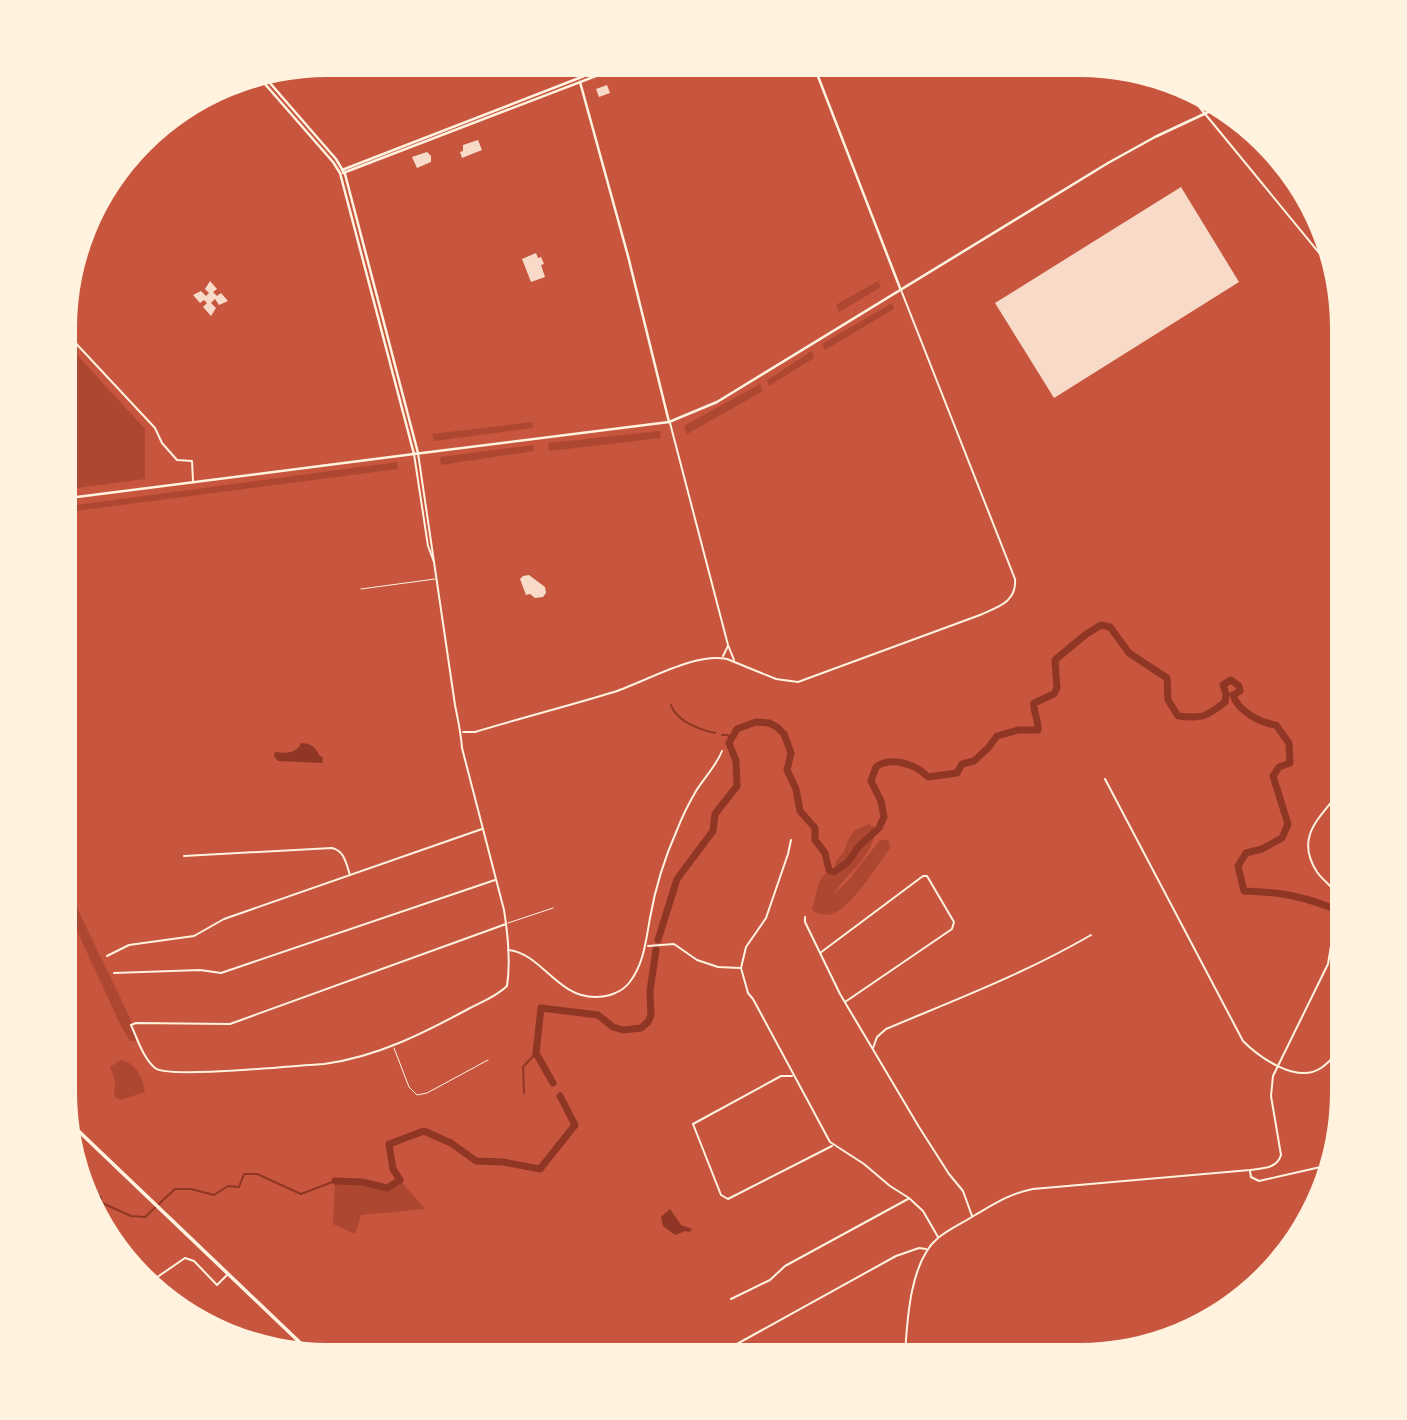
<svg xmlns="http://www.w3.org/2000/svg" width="1407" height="1420" font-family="Rubik,sans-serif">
<rect width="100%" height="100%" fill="#c8553d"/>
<g fill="#ae4732">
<polygon points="878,281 881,287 839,312 836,305"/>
<polygon points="892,303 894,309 825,350 822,344"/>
<polygon points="69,346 145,429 145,479 69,489 69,475 71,474"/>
<polygon points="812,351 814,358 769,386 767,380"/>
<polygon points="760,384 763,391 687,434 684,426"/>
<polygon points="532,422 533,428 434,441 432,434"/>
<polygon points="660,431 661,438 549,451 548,443"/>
<polygon points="533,445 534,451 441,465 440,457"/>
<polygon points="397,462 398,469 68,512 69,506"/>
<path d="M 869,824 L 875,828 C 875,856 846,873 834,894 L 847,882 L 880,840 L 888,840 L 891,847 C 878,864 851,909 831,914 C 825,916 820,914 814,912 L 812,908 C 820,886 814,879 835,867 L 836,861 L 844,852 L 848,840 L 854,831 Z"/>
<polygon points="66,885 130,1018 137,1041 130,1041 121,1026 66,907"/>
<path d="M 121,1060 C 136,1063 143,1078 145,1092 L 120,1100 C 110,1095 116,1091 115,1083 C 114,1077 112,1072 110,1067 Z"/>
<polygon points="400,1180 425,1209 361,1215 355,1234 333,1224 335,1181 362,1182 387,1188"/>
</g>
<g fill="#8f3625">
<path d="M 301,743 C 310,743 316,747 319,755 L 323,758 L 322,763 L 278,761 L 274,756 L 275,752 C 284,754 298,753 301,743 Z"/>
<polygon points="670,1209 681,1225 692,1229 690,1232 685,1231 675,1235 663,1226 661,1217"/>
</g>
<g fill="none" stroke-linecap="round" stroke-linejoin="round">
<g stroke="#8f3625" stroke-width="2">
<path d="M 671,705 C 677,722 698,729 715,733"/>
<polyline points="722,735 727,735 730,737"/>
<polyline points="524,1093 523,1067 536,1053"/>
<polyline points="88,1194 95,1192 101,1198 100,1202 131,1216 145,1217 175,1189 191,1189 214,1195 228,1186 239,1187 244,1174 257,1174 301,1194 335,1181"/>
</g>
<g stroke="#8f3625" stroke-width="7">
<path d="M 658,940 L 677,879 L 713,831 L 715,814 L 737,786 L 736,761 L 729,743 L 737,729 L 756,722 L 769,723 L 777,727 L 784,734 L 791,753 L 787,770 L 796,789 L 800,811 L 815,828 L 815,840 L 825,853 L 829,870 L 834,872 L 848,862 L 859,846 L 879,828 L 884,817 L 881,801 L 871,781 L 876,767 C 890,756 916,764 928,777 L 957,773 L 962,764 L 974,761 L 988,748 L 997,736 L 1018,730 L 1038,730 C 1039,720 1033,713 1034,703 L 1054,694 L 1057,688 L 1055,660 L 1085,635 L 1101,625 L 1110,627 L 1129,653 L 1167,678 L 1168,700 L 1178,716 C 1202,719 1206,717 1225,702 L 1226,694 L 1223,685 L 1231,680 L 1239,686 L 1240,691 L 1233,695 C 1238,711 1260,723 1276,725 L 1289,743 L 1290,763 L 1279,767 L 1273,776 L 1288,824 L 1282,838 L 1262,849 L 1246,853 L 1238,866 L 1244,891 C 1282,892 1307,897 1342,912"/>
<polyline points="553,1083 536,1053 541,1008 598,1015 613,1027 623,1030 641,1028 648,1022 651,1015 650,991 656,950"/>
<polyline points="335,1181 362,1182 387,1188 400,1180 393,1169 389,1144 424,1131 451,1143 476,1161 503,1162 540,1169 575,1125 560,1096"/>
</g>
</g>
<g fill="#f7dbc8">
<polygon points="607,85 610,93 599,97 596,89"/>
<polygon points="478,140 482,150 462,158 460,152 463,151 463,145"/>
<polygon points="427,152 431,156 431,162 417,168 412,157"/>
<polygon points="1181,187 1239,282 1054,398 995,303"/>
<polygon points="536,253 538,258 541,257 544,264 541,265 545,277 531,282 522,259"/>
<polygon points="210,281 217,289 213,292 217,296 221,293 228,301 219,305 215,299 211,303 216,308 211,316 203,307 207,303 204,300 200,303 193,295 201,291 206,296 209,293 205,289"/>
<polygon points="529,575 545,587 546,593 543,597 535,598 530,594 526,595 520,579 523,576"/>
</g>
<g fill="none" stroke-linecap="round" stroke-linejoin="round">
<g stroke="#fff3e0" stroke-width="1">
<polyline points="361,589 435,579"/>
<polyline points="508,923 553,908"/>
<polyline points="394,1048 409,1087 417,1095 427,1093 488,1060"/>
</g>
<g stroke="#fff3e0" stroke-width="2">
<polyline points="1206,115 1334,271"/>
<polyline points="69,336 155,428 162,443 177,460 192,461 193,481"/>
<polyline points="670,423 728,645 734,660"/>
<path d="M 418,453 L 455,705 C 458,720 461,733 462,748 L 504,910 C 508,935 511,961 507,986 C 497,996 482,1002 470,1008 C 424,1033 377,1057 324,1064 C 299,1065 168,1079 155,1068 C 143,1058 137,1038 131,1025 L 136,1023 L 230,1024 L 506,924"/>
<polyline points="414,454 428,546 434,562"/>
<polyline points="723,656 728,646"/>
<path d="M 463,732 L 475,732 C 521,718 568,706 614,692 C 645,682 695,652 727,659 L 776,679 L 798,682 L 980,615 C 998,607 1017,602 1015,579 L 901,290"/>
<polyline points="1342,738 1342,745"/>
<path d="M 1105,779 L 1243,1041 C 1260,1058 1297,1084 1321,1068 C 1329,1063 1335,1055 1342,1049"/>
<polyline points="1342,819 1336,835 1342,845"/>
<polyline points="791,840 788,854 766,918 746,947 741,968 748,993 753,999 830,1142 864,1164 890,1186 909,1198 923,1211 938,1237"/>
<path d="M 184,856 L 332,848 C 345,851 346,864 350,875"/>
<polyline points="805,917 805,922 840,994 919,1127 949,1174 963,1191 972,1216"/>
<polyline points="648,946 674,944 697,960 718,967 740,968"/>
<path d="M 508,950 C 541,953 557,997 595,997 C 607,997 621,993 629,983 C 644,964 646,940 650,918 C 655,889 665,857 677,830 C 682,817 689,803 696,791 C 705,777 716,766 722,751"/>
<polyline points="820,953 923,876 927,876 954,922 952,929 845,1002"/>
<polyline points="107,956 129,945 194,936 224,919 482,829"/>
<polyline points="114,973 200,970 221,973 495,880"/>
<path d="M 873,1048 L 877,1037 L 886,1029 C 955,1000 1026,973 1091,935"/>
<polyline points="792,1076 781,1076 693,1124 721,1195 728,1199 832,1146"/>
<polyline points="1250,1171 1251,1177 1259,1181 1325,1166"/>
<polyline points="153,1280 185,1258 194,1261 217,1285 228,1274"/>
<polyline points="731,1299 770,1280 785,1266 908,1199"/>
<polyline points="717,1355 896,1256 919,1248 926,1249"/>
<path d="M 905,1355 C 907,1321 910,1261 938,1238 C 949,1229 963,1223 975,1215 C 994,1204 1011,1193 1033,1189 L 1250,1170 C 1262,1168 1277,1169 1281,1155 L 1271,1096 L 1273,1076 L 1328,964 L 1339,898 C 1334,887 1324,882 1317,872 C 1294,836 1320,818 1342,789"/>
</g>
<g stroke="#fff3e0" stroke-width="2.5">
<polyline points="577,65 579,78"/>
<polyline points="814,66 900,288"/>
<polyline points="580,82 628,256 669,422"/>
<polyline points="69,498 414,454"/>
</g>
<g stroke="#fff3e0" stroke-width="2.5">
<polyline points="263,75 336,159 345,174 418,453"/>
<polyline points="258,76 333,162 340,173 414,454 669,422 717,402 1108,163 1155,137 1219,107"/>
<polyline points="1188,92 1205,114"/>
<polyline points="342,170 610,66"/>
<polyline points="343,173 622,66"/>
</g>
<polyline stroke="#fff3e0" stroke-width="3.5" points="67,1120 313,1355"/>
</g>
<path d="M0 0H1407V1420H0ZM328 77H1079A251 251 0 0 1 1330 328V1092A251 251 0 0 1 1079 1343H328A251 251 0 0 1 77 1092V328A251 251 0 0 1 328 77Z" fill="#fff3e0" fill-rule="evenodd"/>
</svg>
